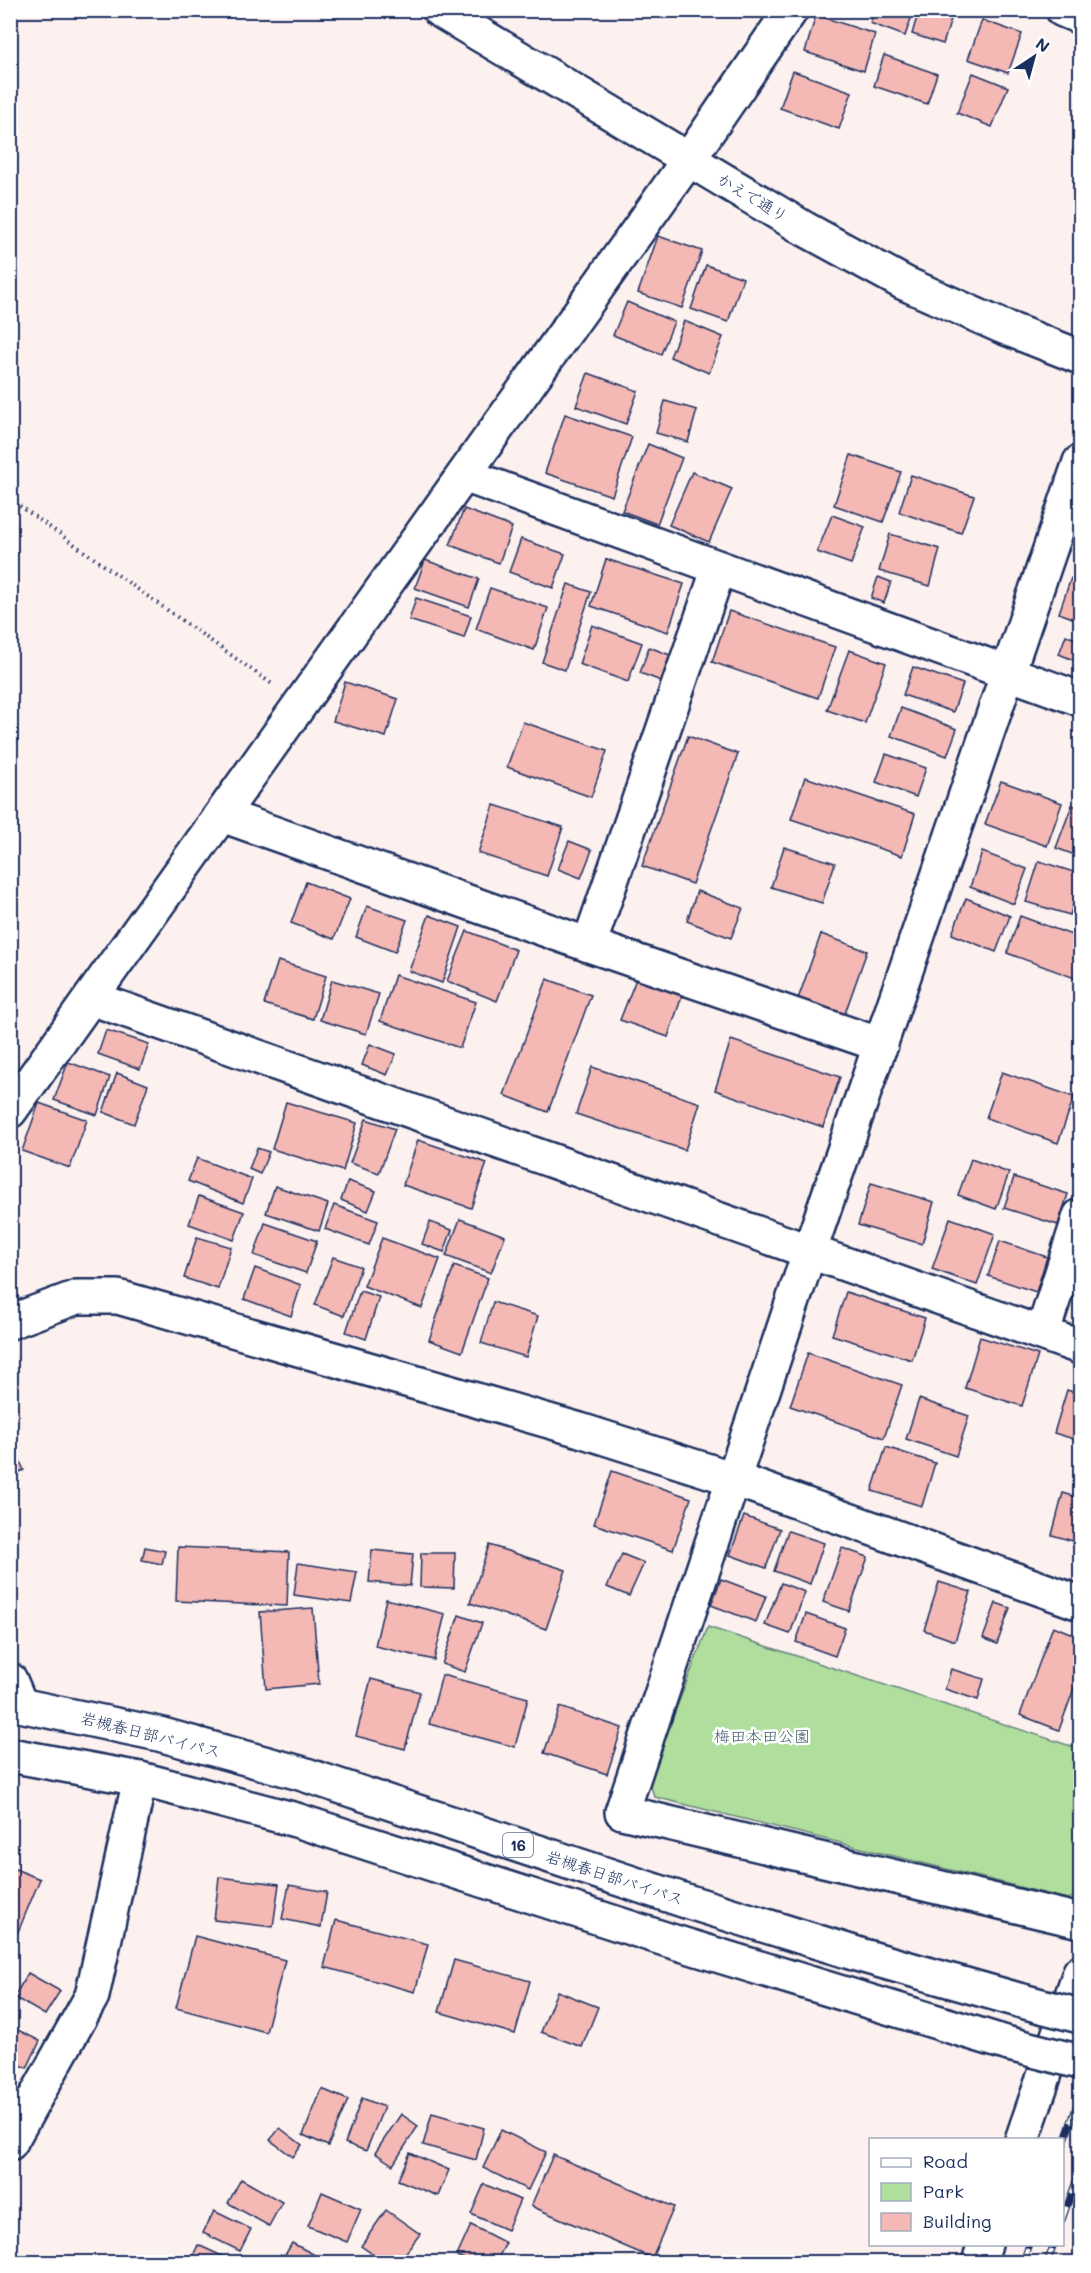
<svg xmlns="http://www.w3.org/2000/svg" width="1091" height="2273" font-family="Mali,'Klee One',sans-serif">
<rect width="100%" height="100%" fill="#fdf1f0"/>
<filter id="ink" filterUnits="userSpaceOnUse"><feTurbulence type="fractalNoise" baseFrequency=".0167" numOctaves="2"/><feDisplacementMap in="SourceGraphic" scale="12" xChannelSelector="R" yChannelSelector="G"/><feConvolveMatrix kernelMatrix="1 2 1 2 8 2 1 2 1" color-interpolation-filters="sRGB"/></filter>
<g filter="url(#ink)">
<polygon fill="#b0de9d" stroke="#66867e" stroke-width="1.5" points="708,1627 1080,1749 1080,1894 1068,1899 655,1797 648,1781"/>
<g fill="#f4b8b5" stroke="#1b2f5e" stroke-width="1.5">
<polygon points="875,10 914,10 905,36 870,23"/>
<polygon points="919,10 954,10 943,44 912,34"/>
<polygon points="816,15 875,34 864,71 805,52"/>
<polygon points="982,20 1022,34 1008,73 968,59"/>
<polygon points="884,55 937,74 927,104 874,86"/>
<polygon points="793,71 852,92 839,129 780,108"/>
<polygon points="973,73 1008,87 992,127 957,113"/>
<polygon points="1080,127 1080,156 1072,153"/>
<polygon points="658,236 702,251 682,308 638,293"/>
<polygon points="706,265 743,278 728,322 691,309"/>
<polygon points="627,302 674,322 661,354 613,335"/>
<polygon points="684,321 723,337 709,373 670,357"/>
<polygon points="588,373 638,391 626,424 576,406"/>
<polygon points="665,401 697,410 688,442 656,433"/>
<polygon points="565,414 632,437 612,496 545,473"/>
<polygon points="648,444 682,458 657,524 622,511"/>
<polygon points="851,455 901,472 883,522 834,505"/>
<polygon points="692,472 732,489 709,542 669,525"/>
<polygon points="911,475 974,496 961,533 899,512"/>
<polygon points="464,509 512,527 499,563 450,545"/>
<polygon points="832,515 865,527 851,564 817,552"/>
<polygon points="890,534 940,549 930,586 879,571"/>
<polygon points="521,539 565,554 553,588 509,572"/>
<polygon points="606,559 684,584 668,632 591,606"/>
<polygon points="425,560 479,579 469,607 415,588"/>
<polygon points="878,577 891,582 884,603 871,598"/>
<polygon points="1071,578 1080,581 1080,621 1059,613"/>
<polygon points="568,584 591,592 565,670 542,662"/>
<polygon points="490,588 548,608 534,650 476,629"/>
<polygon points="416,598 471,616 464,638 409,620"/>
<polygon points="729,611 835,647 818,698 712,662"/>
<polygon points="592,625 642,643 628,682 579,664"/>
<polygon points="1066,635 1080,641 1080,650 1076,661 1059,654"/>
<polygon points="649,647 670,655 661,681 640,673"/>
<polygon points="849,650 886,663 865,723 827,710"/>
<polygon points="913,667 963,684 953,712 903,695"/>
<polygon points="345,682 398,699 386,737 333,721"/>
<polygon points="901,708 957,729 947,756 891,736"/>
<polygon points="523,722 607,751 591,797 507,767"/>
<polygon points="688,736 738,754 692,884 642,866"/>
<polygon points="886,754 926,768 916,797 876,782"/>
<polygon points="805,777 915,814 902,856 791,819"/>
<polygon points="1001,781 1062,803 1047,846 985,824"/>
<polygon points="494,805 563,827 547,876 478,853"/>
<polygon points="1072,805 1080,808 1080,857 1056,848"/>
<polygon points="569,841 592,850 581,878 558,869"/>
<polygon points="784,847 835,863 822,903 771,887"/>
<polygon points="982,852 1027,869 1014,904 970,887"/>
<polygon points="1039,861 1080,874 1080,881 1070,915 1026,902"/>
<polygon points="306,882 350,899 334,939 291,923"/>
<polygon points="697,891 743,908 731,938 687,921"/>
<polygon points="966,898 1010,916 996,952 952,934"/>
<polygon points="367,906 407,920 395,952 356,937"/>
<polygon points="429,915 461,927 442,983 409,971"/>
<polygon points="1020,916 1080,938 1080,980 1007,953"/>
<polygon points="467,931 516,950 497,1001 447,981"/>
<polygon points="821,934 867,951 844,1016 798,999"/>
<polygon points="278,961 326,976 313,1019 264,1004"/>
<polygon points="395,975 476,1002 460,1048 380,1021"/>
<polygon points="547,979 591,995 548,1112 504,1095"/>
<polygon points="636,979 682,996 668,1037 620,1020"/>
<polygon points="332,980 379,994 366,1034 320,1020"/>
<polygon points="106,1030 149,1044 140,1069 98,1054"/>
<polygon points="731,1040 840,1077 823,1127 715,1090"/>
<polygon points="370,1044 396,1054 387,1075 362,1065"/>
<polygon points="68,1062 110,1077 97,1115 54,1100"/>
<polygon points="592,1067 700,1103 685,1150 576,1114"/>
<polygon points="1002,1072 1074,1097 1058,1143 986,1118"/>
<polygon points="117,1073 148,1085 134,1124 103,1112"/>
<polygon points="286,1102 357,1123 343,1171 272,1149"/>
<polygon points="39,1103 87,1120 70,1168 22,1151"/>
<polygon points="366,1119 395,1129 379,1173 350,1163"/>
<polygon points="418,1140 487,1163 471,1208 403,1185"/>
<polygon points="257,1148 269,1152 260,1174 249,1169"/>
<polygon points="197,1158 252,1179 243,1203 188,1181"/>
<polygon points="971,1159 1009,1173 996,1209 958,1195"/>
<polygon points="1014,1177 1068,1194 1058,1225 1004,1208"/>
<polygon points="348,1181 376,1191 368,1211 341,1200"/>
<polygon points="871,1183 934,1202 922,1244 858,1225"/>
<polygon points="275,1186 328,1204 319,1231 266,1213"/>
<polygon points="199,1196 244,1212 234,1240 189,1224"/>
<polygon points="334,1205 378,1221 369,1245 325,1229"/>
<polygon points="950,1218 995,1234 977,1285 932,1269"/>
<polygon points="460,1219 505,1236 491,1273 446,1256"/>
<polygon points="430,1222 452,1230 444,1252 422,1244"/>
<polygon points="265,1223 317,1241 306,1273 254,1255"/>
<polygon points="197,1237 231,1247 218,1289 184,1278"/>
<polygon points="382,1238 440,1259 422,1308 364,1286"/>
<polygon points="1000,1241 1047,1257 1036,1292 988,1276"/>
<polygon points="333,1257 361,1267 344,1316 315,1305"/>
<polygon points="454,1266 488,1278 462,1352 429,1340"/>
<polygon points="255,1268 301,1285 291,1316 244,1299"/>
<polygon points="360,1291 379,1297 366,1339 346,1332"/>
<polygon points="846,1292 925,1318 912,1360 832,1335"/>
<polygon points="493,1302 538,1316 526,1357 481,1343"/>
<polygon points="980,1337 1038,1355 1022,1406 965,1388"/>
<polygon points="808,1353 902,1385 884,1438 790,1406"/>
<polygon points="1067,1390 1080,1394 1080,1441 1054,1433"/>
<polygon points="919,1399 969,1416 956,1456 906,1439"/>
<polygon points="10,1440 24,1470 10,1476"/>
<polygon points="886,1447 935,1463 922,1506 872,1491"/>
<polygon points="612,1471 691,1498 673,1550 594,1524"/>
<polygon points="1063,1493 1080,1498 1080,1543 1052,1535"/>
<polygon points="744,1516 780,1529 766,1568 730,1555"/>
<polygon points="788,1531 824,1543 810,1584 774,1571"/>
<polygon points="489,1545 566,1570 546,1629 470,1603"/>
<polygon points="145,1547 165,1551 162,1564 142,1560"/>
<polygon points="178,1547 289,1552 287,1606 176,1601"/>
<polygon points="842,1548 868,1557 849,1611 823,1602"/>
<polygon points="372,1550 413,1554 410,1586 369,1582"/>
<polygon points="421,1553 455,1553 454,1588 420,1587"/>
<polygon points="622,1554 644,1563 629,1596 607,1587"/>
<polygon points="298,1563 357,1572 351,1603 294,1595"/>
<polygon points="721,1579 766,1596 756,1622 711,1605"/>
<polygon points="939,1582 971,1592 955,1641 924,1630"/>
<polygon points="781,1583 805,1592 790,1634 765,1625"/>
<polygon points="386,1599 445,1614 434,1660 375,1646"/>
<polygon points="996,1603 1010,1608 997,1644 983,1638"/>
<polygon points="313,1608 319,1684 266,1689 260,1612"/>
<polygon points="806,1614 845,1628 835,1656 796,1642"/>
<polygon points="459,1615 482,1623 465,1672 442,1664"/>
<polygon points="1053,1626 1080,1637 1080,1672 1059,1730 1020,1715"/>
<polygon points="951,1669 984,1679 978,1700 945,1689"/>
<polygon points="442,1675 528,1698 515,1747 429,1724"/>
<polygon points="371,1679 420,1692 405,1749 356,1736"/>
<polygon points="560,1707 622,1728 607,1774 544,1753"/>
<polygon points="10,1867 40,1879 10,1951"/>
<polygon points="219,1877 279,1884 273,1927 214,1920"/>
<polygon points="289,1885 327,1892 321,1927 282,1919"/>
<polygon points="336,1920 428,1944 415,1992 324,1967"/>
<polygon points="195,1936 285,1960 266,2032 176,2008"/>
<polygon points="454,1960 530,1981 515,2034 439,2012"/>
<polygon points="28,1973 60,1991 45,2015 14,1997"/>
<polygon points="557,1991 598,2007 582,2047 541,2032"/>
<polygon points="10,2026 40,2041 27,2068 10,2060"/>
<polygon points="322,2089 348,2100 328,2146 303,2135"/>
<polygon points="362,2098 384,2107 366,2151 345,2143"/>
<polygon points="432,2113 484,2128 476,2160 423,2145"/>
<polygon points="401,2114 418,2126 393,2165 375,2153"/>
<polygon points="280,2128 302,2145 293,2157 270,2140"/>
<polygon points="501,2130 546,2152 528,2190 483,2168"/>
<polygon points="410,2153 449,2170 438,2196 398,2180"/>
<polygon points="553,2155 674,2207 652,2258 531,2206"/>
<polygon points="241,2179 282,2202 269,2226 228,2203"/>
<polygon points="484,2184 520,2200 507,2230 471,2214"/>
<polygon points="322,2192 361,2209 347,2242 308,2226"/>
<polygon points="386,2210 420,2234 399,2262 384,2262 361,2246"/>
<polygon points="214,2211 251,2229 240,2251 203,2233"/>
<polygon points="471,2225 506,2243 496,2262 471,2262 457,2256"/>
<polygon points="292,2243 328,2262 281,2262"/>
<polygon points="198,2245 235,2262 190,2262"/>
</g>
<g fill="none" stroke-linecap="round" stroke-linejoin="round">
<g stroke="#1b2f5e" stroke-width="38">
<g id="street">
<polyline points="1063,10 1080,17"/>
<polyline points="1080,462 810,1250 622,1812 1080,1921"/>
<polyline points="464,475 1080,699"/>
<polyline points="222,815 589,945 881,1045"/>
<polyline points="589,945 719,568"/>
<polyline points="91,998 1080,1347"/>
<polyline points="10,1111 689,159 791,10"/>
<polyline points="10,1322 77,1297 118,1297 580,1430 734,1479 1080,1603"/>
<polyline points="1043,1332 1080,1216"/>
<polyline points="10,1680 20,1704"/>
<polyline points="1022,2140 1080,1972"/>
<polyline points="10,2143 92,1996 140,1779"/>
<polyline points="979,2262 985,2244"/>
</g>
</g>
<g stroke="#1b2f5e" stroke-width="38">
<polyline id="secondary" points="439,10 805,229 904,283 1001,326 1080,357"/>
</g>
<g stroke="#1b2f5e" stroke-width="38">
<g id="highway">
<polyline points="10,1703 159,1734 300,1773 686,1901 860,1955 1022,2001"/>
<polyline points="10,1755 140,1779 296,1820 671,1941 1009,2044"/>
</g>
</g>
<polyline stroke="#1b2f5e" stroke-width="4" stroke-dasharray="1.5 4.5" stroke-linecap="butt" points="10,499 272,684"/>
<use href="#street" stroke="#fff" stroke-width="33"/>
<use href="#secondary" stroke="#fff" stroke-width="33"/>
<use href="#highway" stroke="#fff" stroke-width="33"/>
<g stroke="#1b2f5e" stroke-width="7">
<g id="rail">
<polyline points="1062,2149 1080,2095"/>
<polyline points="1062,2220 1080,2170"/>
<polyline points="1023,2262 1029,2244"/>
<polyline points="1047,2262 1054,2244"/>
</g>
</g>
<use href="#rail" stroke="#fff" stroke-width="4.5" stroke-dasharray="14" stroke-linecap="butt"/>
<g stroke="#1b2f5e" stroke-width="38" stroke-linecap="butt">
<g id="highway-bridge">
<polyline points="1022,2001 1080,2016"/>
<polyline points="1009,2044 1080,2062"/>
</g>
</g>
<use href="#highway-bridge" stroke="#fff" stroke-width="33"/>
</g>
</g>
<g text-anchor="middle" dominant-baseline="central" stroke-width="5" stroke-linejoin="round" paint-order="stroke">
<rect fill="#fff" stroke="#5f6d8e" stroke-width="1.5" x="503" y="1833" width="30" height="24" rx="4.5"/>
<g font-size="15" font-weight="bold" fill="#1b2f5e">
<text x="518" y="1845">16</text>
</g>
<g font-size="16" fill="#1b2f5e" stroke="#fff">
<text transform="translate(753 197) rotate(31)">かえで通り</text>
<text transform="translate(151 1734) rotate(14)">岩槻春日部バイパス</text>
<text transform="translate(615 1877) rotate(18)">岩槻春日部バイパス</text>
</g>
<g font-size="16" fill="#405b6e" stroke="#fff">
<text x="762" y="1735">梅田本田公園</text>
</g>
</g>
<rect width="1091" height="2273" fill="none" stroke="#fff" stroke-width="36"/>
<rect x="18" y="18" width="1055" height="2237" fill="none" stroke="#1b2f5e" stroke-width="2" filter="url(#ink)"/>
<rect x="869" y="2138" width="195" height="108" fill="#ffffff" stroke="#a4acbf" stroke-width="1.5"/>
<rect x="881" y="2158" width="30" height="9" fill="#ffffff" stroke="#a4acbf" stroke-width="1.5"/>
<text x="923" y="2168" font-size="18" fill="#1b2f5e">Road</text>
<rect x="881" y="2183" width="30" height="18" fill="#b0de9d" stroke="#a4acbf" stroke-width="1.5"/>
<text x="923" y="2198" font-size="18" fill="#1b2f5e">Park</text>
<rect x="881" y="2213" width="30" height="18" fill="#f4b8b5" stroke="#a4acbf" stroke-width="1.5"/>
<text x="923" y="2228" font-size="18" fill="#1b2f5e">Building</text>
<g transform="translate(1034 57) rotate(36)" stroke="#ffffff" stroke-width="4.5" paint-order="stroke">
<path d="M0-4.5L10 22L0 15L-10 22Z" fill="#1b2f5e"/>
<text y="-9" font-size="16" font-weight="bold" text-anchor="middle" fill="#1b2f5e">N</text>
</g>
</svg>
